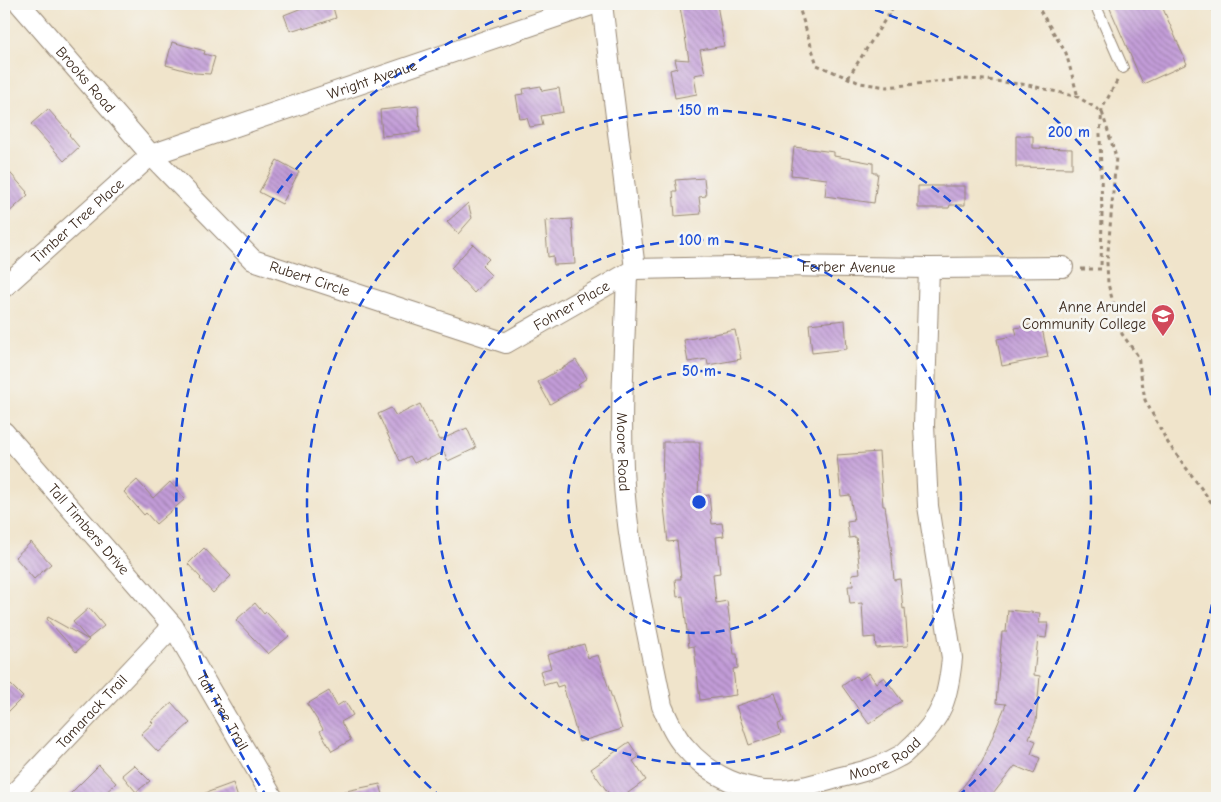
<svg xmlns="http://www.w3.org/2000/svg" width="1221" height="802" font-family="'Comic Neue',sans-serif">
<defs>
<pattern id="building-back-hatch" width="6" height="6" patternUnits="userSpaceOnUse" patternTransform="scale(1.25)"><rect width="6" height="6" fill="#c29cd8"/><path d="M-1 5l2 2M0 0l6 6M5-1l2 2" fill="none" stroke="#9f7faf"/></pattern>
</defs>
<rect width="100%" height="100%" fill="#f6f6f2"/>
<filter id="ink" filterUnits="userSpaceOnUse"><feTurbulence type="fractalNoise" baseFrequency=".02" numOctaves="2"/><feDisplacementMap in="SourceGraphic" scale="10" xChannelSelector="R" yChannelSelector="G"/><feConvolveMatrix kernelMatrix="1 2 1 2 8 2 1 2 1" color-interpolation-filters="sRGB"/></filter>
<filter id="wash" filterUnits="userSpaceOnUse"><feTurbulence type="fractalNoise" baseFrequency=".0096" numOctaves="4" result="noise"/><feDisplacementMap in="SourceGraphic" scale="20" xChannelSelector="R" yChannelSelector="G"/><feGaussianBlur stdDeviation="1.12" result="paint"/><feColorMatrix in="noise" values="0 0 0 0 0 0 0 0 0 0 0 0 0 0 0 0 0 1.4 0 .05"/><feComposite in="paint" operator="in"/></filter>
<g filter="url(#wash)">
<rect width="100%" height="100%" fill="#f0e4cb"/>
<g id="blocks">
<g fill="url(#building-back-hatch)">
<polygon points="312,4 332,4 336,18 304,29 303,27 290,31 284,15"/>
<polygon points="701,4 717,4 724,46 700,50 705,73 694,75 697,94 675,98 670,70 677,68 675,59 689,60 680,7"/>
<polygon points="1108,4 1161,4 1187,64 1143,84"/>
<polygon points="172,42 205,51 204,54 215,57 210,74 195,73 166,65"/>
<polygon points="541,86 542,91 559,88 563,112 541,116 543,125 530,127 527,118 520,119 516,95 524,94 523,89"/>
<polygon points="418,106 420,132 382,136 380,110"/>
<polygon points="48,109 70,134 69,135 79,147 64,161 31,124"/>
<polygon points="1016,136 1033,136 1033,148 1072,149 1072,168 1016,167"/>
<polygon points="794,147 834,152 834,156 873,163 873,173 878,173 874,203 825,196 827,179 791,175"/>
<polygon points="277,160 299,172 282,204 259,192"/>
<polygon points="4,166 27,192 26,193 28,195 4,217"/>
<polygon points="704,178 706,196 699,197 701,214 675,216 673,191 677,191 675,180"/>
<polygon points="918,186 965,186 965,205 950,205 949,208 918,208"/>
<polygon points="468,203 472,218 458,234 447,222"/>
<polygon points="572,219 575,264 554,265 553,256 548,257 545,221"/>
<polygon points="473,244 489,259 482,266 491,275 474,293 451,268"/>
<polygon points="845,320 847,349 812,353 809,324"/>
<polygon points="1041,323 1048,357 1002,366 997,339 1017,335 1015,328"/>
<polygon points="735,330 741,359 708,365 707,359 688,362 684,340"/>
<polygon points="576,360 587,378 578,384 580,386 550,404 538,382"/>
<polygon points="420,404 429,423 431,422 440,440 467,428 476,448 448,461 444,452 426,460 425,458 414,463 410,456 400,461 378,414 391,408 396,416"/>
<polygon points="663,442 700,442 698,497 709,495 712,524 722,523 724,536 716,537 720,573 713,574 716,603 727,601 734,654 737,654 738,668 733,669 736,695 700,700 694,646 689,647 683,596 677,597 675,579 681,579 677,541 668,542 662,489"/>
<polygon points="879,452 883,506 885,506 891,546 894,580 900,579 903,609 905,608 908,646 876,648 875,637 864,638 862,603 850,604 848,586 853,586 852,574 860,573 856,537 849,538 847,522 854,521 850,495 841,496 837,455"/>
<polygon points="137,480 153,498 170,482 185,499 156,524 146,513 144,515 124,492"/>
<polygon points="31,542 51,564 34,579 15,557"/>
<polygon points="204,548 231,576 213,593 200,579 201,578 188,564"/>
<polygon points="255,603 264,614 266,612 289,636 268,654 236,620"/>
<polygon points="89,608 104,626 88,639 73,622"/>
<polygon points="1008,610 1040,613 1039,623 1048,623 1046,638 1038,637 1034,675 1040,676 1036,721 1029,738 1036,741 1031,754 1040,758 1034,774 1015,766 990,798 954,798 982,762 1006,704 996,703 1002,632 1006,632"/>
<polygon points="48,617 89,640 76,652 47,619"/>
<polygon points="584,644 588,658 598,655 622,729 579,742 563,685 557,687 555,682 544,685 540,671 551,668 547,655"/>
<polygon points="869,673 876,683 884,677 902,701 869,724 842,686 856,676 859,680"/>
<polygon points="11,685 23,697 4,716 4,691"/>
<polygon points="329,691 337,706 345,701 353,715 341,722 351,740 332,751 320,731 323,729 307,704"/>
<polygon points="775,693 784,721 778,723 781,734 749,745 736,706"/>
<polygon points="172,703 190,723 158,752 141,734 153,723 151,721"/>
<polygon points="629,742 639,757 633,761 646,780 621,798 612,798 591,769"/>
<polygon points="99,765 116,783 100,798 66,798"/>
<polygon points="134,765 150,781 136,792 122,775"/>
<polygon points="233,783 238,798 195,798 195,797"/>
<polygon points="380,784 384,798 342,798 341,792"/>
</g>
</g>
</g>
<g filter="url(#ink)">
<use href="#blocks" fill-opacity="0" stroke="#968774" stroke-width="1"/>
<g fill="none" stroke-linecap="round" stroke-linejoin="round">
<g stroke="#968774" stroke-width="12">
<g id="service">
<polyline points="1095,4 1123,68"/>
<polyline points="1216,4 1217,7"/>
</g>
</g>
<g stroke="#968774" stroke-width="22">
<g id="minor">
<path id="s1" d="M 20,4 L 151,155 L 253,260 L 506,343 L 635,269 L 779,266 L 929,268 L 1063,267"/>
<polyline points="602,4 635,269"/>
<path id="s2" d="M 627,274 C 625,338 620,403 623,467 C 626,545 647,629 662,706 C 668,720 674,735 684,746 C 709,776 746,793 785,790 C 802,788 820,783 837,778 C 858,773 879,768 898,757 C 904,755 908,749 913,745 C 943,717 948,697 952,658 L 928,506 L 924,425 L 929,268"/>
<path id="s3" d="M 4,287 L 151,155 L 594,4"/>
<path id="s4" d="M 4,432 L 173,626 L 273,798"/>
<path id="s5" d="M 10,798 L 173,626"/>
</g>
</g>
<g stroke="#968774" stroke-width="3" stroke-dasharray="4 4" stroke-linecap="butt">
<polyline points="798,4 817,65 860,83 887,87 964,79 986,80 1028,85 1078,97 1102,112 1116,157 1107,263 1108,284 1122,334 1138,356 1145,400 1168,443 1217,510"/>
<polyline points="1036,4 1066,53 1078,97"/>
<polyline points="848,78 895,4"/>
<polyline points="1081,269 1101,269 1102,214 1100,134 1102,109 1118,79"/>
</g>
<use href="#service" stroke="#fff" stroke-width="10"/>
<use href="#minor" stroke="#fff" stroke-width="20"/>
</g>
</g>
<g fill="none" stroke="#1d4ed8" stroke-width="2.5" stroke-dasharray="9 6">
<circle cx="699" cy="502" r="131"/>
<circle cx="699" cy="502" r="262"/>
<path d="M442 798A392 392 0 1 1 956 798"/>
<path d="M1217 575A523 523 0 0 1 1130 798M268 798A523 523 0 0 1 537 5M861 5A523 523 0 0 1 1217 429"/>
</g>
<defs>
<g id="university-pin" transform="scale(1.25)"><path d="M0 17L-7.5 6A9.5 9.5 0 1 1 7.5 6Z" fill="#d1495b" stroke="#f6f6f2"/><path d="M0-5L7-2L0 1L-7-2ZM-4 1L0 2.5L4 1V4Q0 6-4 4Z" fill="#fff"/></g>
</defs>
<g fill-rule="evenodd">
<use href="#university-pin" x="1163" y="316"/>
</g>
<g text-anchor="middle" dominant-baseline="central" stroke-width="5" stroke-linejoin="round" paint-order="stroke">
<g font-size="15" fill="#3b2a1e" stroke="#f6f6f2">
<text stroke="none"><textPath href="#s1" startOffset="100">Brooks Road</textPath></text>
<text stroke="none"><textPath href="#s3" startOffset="431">Wright Avenue</textPath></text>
<text stroke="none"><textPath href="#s3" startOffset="99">Timber Tree Place</textPath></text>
<text stroke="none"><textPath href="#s1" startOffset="975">Ferber Avenue</textPath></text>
<text stroke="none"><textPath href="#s1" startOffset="406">Rubert Circle</textPath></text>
<text stroke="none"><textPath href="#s1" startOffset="688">Fohner Place</textPath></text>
<text stroke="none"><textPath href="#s2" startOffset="178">Moore Road</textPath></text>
<text stroke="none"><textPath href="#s4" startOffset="129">Tall Timbers Drive</textPath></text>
<text stroke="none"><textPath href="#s5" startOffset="119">Tamarack Trail</textPath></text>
<text stroke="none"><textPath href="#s4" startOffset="356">Tall Tree Trail</textPath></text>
<text stroke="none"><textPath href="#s2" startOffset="701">Moore Road</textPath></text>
</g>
<g font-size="15" fill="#3b2a1e" stroke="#f6f6f2" text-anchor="end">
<text x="1146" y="307">Anne Arundel<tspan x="1146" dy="17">Community College</tspan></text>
</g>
</g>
<circle cx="699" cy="502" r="8" fill="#1d4ed8" stroke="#f6f6f2" stroke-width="2.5"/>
<g font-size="15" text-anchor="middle" font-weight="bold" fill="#1d4ed8" stroke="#f6f6f2" stroke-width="5" stroke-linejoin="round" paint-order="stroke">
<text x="699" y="115">150 m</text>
<text x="1069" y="137">200 m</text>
<text x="699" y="245">100 m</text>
<text x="699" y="376">50 m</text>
</g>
<rect width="1221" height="802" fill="none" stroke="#f6f6f2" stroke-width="20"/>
</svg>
